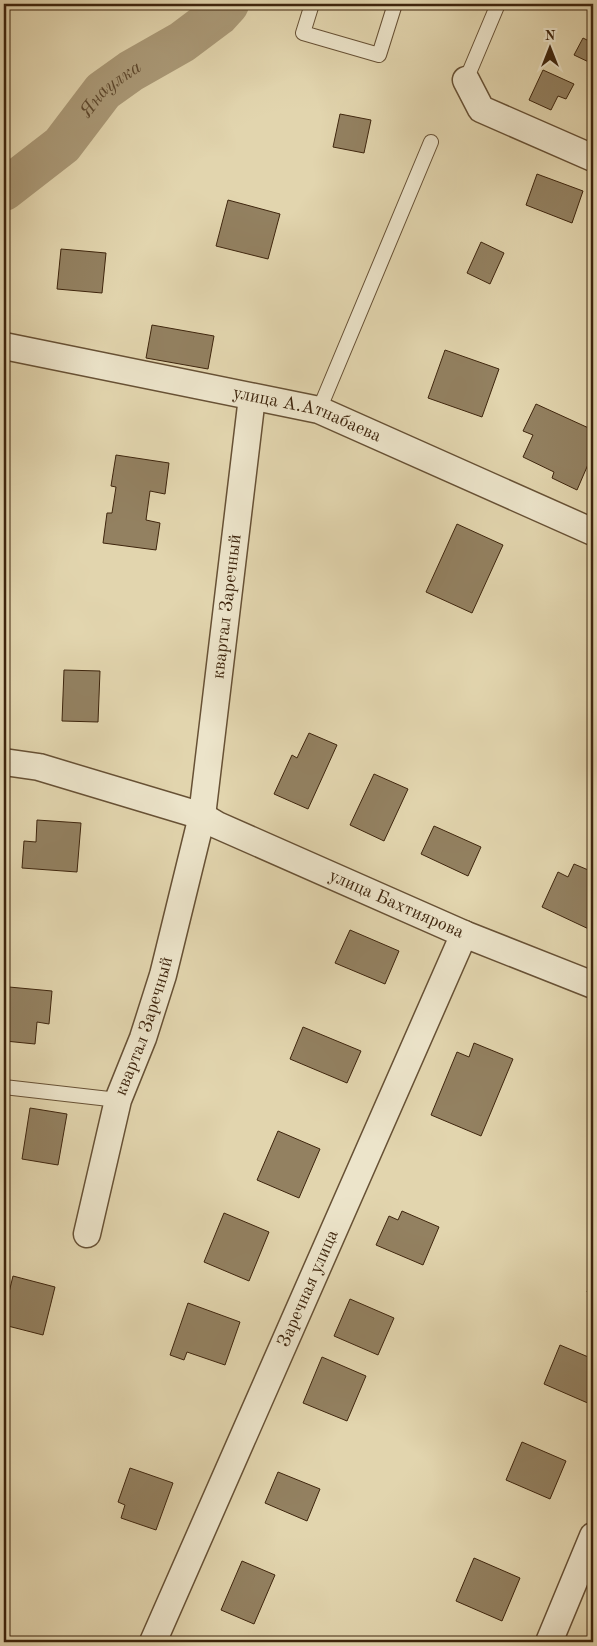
<svg xmlns="http://www.w3.org/2000/svg" width="597" height="1646" font-family="'Old Standard TT',serif">
<rect width="100%" height="100%" fill="#e2d5ae"/>
<filter id="stains"><feTurbulence type="fractalNoise" baseFrequency=".004" numOctaves="4"/><feColorMatrix values="0 0 0 0 .2 0 0 0 0 .09 0 0 0 0 .02 0 0 0 .5 -.17"/></filter>
<radialGradient id="worn" r=".72"><stop offset=".6" stop-color="#630" stop-opacity="0"/><stop offset="1" stop-color="#630" stop-opacity=".3"/></radialGradient>
<g fill="none" stroke-linecap="round" stroke-linejoin="round">
<path stroke="#a97" stroke-width="42" id="s1" d="M 4,190 L 62,145 L 103,91 L 131,71 L 182,42 L 218,15 L 228,4"/>
</g>
<g fill="#938161" stroke="#3e250d">
<polygon points="583,38 593,43 593,64 574,55"/>
<polygon points="543,70 574,84 566,99 558,96 551,110 529,100"/>
<polygon points="340,114 371,120 364,153 333,147"/>
<polygon points="537,174 583,191 572,223 526,205"/>
<polygon points="228,200 280,214 268,259 216,246"/>
<polygon points="481,242 504,253 490,284 467,273"/>
<polygon points="61,249 106,253 102,293 57,289"/>
<polygon points="152,325 214,336 208,369 146,358"/>
<polygon points="445,350 499,369 482,417 428,398"/>
<polygon points="536,404 593,430 593,453 577,490 552,478 554,472 523,457 533,435 523,431"/>
<polygon points="116,455 169,463 165,494 150,491 146,520 160,523 156,550 103,543 107,513 112,513 116,487 111,486"/>
<polygon points="457,524 503,545 472,613 426,592"/>
<polygon points="64,670 100,671 98,722 62,721"/>
<polygon points="309,733 337,745 308,809 274,794 292,755 297,758"/>
<polygon points="374,774 408,789 384,841 350,825"/>
<polygon points="37,820 81,823 77,872 22,868 24,841 36,842"/>
<polygon points="434,826 481,847 468,876 421,854"/>
<polygon points="574,864 593,872 593,931 542,907 558,872 568,877"/>
<polygon points="350,930 399,951 385,984 335,963"/>
<polygon points="9,987 52,991 49,1024 37,1022 35,1044 5,1041"/>
<polygon points="303,1027 361,1051 347,1083 290,1059"/>
<polygon points="474,1043 513,1059 481,1136 431,1115 457,1052 469,1057"/>
<polygon points="30,1108 67,1114 58,1165 22,1159"/>
<polygon points="278,1131 320,1149 299,1198 257,1180"/>
<polygon points="402,1211 439,1227 423,1265 376,1245 389,1216 398,1220"/>
<polygon points="224,1213 269,1232 249,1281 204,1262"/>
<polygon points="13,1276 55,1287 43,1335 4,1325 4,1313"/>
<polygon points="593,1277 593,1294 587,1292"/>
<polygon points="350,1299 394,1318 378,1355 334,1336"/>
<polygon points="188,1303 240,1322 225,1365 187,1352 184,1360 170,1355"/>
<polygon points="560,1345 593,1359 593,1396 590,1404 544,1384"/>
<polygon points="322,1357 366,1376 347,1421 303,1403"/>
<polygon points="522,1442 566,1461 550,1499 506,1480"/>
<polygon points="130,1468 173,1483 156,1530 121,1518 125,1505 118,1502"/>
<polygon points="278,1472 320,1489 307,1521 265,1503"/>
<polygon points="474,1558 520,1578 502,1621 456,1601"/>
<polygon points="242,1561 275,1575 254,1624 221,1610"/>
<polygon points="4,1629 8,1630 6,1642 4,1642"/>
</g>
<g fill="none" stroke-linecap="round" stroke-linejoin="round">
<g stroke="#675135" stroke-width="16">
<g id="lane">
<polyline points="312,4 303,33 379,55 395,4"/>
<polyline points="466,80 498,4"/>
<polyline points="319,410 431,142"/>
<polyline points="4,1087 118,1100"/>
</g>
</g>
<g stroke="#675135" stroke-width="29">
<g id="street">
<polyline points="466,80 481,109 593,158"/>
<path id="s2" d="M 4,346 L 319,410 L 593,532"/>
<path id="s3" d="M 4,762 L 39,767 L 202,816 L 217,825 L 464,934 L 593,985"/>
<path id="s4" d="M 87,1234 L 118,1100 L 143,1038 L 163,975 L 202,816 L 252,397"/>
<path id="s5" d="M 153,1642 L 464,934"/>
<polyline points="549,1642 593,1536"/>
</g>
</g>
<use href="#lane" stroke="#ece4ca" stroke-width="14"/>
<use href="#street" stroke="#ece4ca" stroke-width="26"/>
</g>
<g text-anchor="middle" dominant-baseline="central" stroke-width="4.5" stroke-linejoin="round" paint-order="stroke">
<g font-size="18" fill="#3e250d" stroke="#ece4ca">
<text stroke="none"><textPath href="#s2" startOffset="311">улица А.Атнабаева</textPath></text>
<text stroke="none"><textPath href="#s4" startOffset="645">квартал Заречный</textPath></text>
<text stroke="none"><textPath href="#s3" startOffset="419">улица Бахтиярова</textPath></text>
<text stroke="none"><textPath href="#s4" startOffset="216">квартал Заречный</textPath></text>
<text stroke="none"><textPath href="#s5" startOffset="386">Заречная улица</textPath></text>
</g>
<g font-size="19" font-style="italic" fill="#5e482d" stroke="#ece4ca">
<text stroke="none"><textPath href="#s1" startOffset="148">Янаулка</textPath></text>
</g>
</g>
<rect width="597" height="1646" fill="none" stroke="#e2d5ae" stroke-width="20"/>
<rect x="5" y="5" width="587" height="1636" fill="none" stroke="#3e250d" stroke-width="2.5"/>
<rect x="10" y="10" width="577" height="1626" fill="none" stroke="#3e250d"/>
<g transform="translate(550 48)" stroke="#ece4ca" stroke-width="4" paint-order="stroke">
<path d="M0-4L9 19L0 12L-9 19Z" fill="#3e250d"/>
<text y="-8" font-size="14" font-weight="bold" text-anchor="middle" fill="#3e250d">N</text>
</g>
<rect width="100%" height="100%" filter="url(#stains)"/>
<rect width="100%" height="100%" fill="url(#worn)"/>
</svg>
